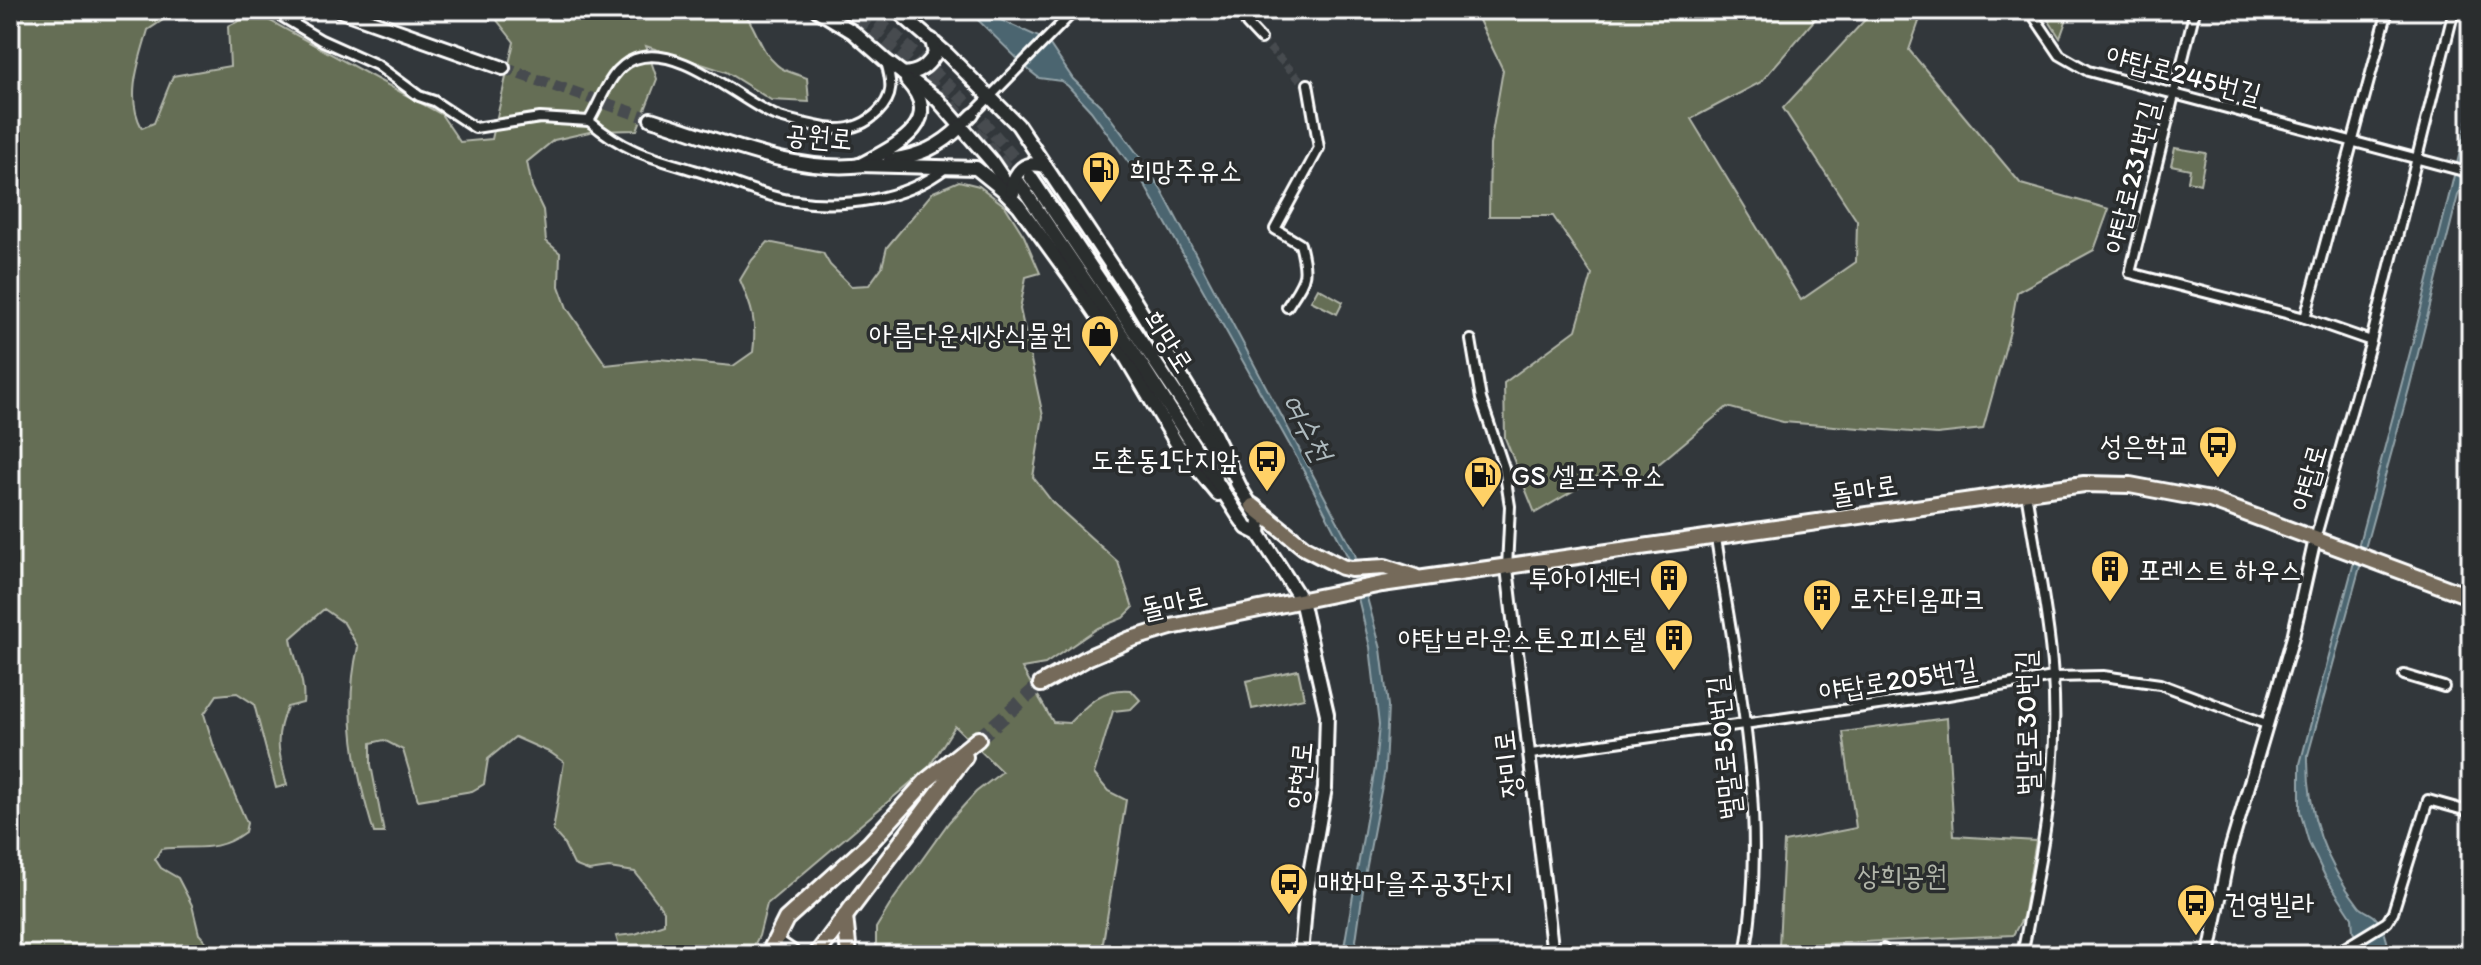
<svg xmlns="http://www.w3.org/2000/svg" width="2481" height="965" font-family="Itim,'Poor Story',sans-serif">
<rect width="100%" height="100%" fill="#32373b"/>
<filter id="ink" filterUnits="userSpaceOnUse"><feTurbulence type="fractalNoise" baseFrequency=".0125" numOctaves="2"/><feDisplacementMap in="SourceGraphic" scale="16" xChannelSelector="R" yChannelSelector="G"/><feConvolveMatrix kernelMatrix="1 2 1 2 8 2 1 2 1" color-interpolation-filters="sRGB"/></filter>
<g filter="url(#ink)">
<g fill="#656e54" stroke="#b2b6aa" stroke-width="2">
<path d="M 10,10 L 178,10 L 148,30 C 139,61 125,98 142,128 L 154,123 L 173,76 L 230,66 L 228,26 L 256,13 L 441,114 L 460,142 L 492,139 L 514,42 L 493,15 L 494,10 L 742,10 C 757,27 759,50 777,65 C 784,72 798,74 807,78 L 809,102 L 771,100 L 726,72 L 646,46 L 657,79 L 637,130 L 594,131 L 554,140 L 527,162 L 532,187 L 543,210 L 546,241 L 560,253 L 559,286 L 567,308 L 606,365 L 659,359 L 733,366 L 753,352 C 757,322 752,307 740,280 L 752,260 L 768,242 L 823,253 L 830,265 L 851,286 L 869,285 L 882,267 L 887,247 L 933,192 L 959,181 L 979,186 L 1005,206 L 1024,236 L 1040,273 L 1026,277 L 1020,309 L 1043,416 L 1033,477 L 1053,503 L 1118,562 L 1133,608 L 1123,618 L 1098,628 L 1045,664 L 1022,668 L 1053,722 L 1069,723 C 1088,704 1102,687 1131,690 L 1140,700 L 1131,709 L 1113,711 L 1094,774 L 1108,791 L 1126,800 L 1101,955 L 876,955 L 876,928 L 893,900 L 949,822 L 976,792 L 1002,772 L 955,726 L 929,767 L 767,904 L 759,936 L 749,955 L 627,955 L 620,949 L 616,936 L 635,934 L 664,924 L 664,911 L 635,872 L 609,868 L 589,871 L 574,865 L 563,842 L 553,831 L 564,762 L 551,753 L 515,737 L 488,759 L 484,784 L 472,791 L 418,800 L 403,750 L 384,740 L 371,743 L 371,765 L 384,833 L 374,833 C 355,770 343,712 358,647 L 344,623 L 324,609 L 291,638 C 294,661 306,681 303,703 L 287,707 C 273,738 279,754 287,785 L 276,788 L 254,704 L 237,693 L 217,695 L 204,714 L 214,747 L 247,823 L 245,832 C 214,855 195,844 161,849 L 155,859 L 161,868 L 178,878 L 192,905 L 199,934 L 218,955 L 10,955 Z"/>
<polygon points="1474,10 1823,10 1761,82 1691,119 1801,300 1856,262 1857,221 1783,108 1874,10 1923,10 1909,50 2021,184 2109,209 2094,250 2017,292 2010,331 1983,429 1937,434 1783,422 1727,407 1643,477 1597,477 1535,513 1505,438 1504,383 1576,330 1592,275 1553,216 1489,216 1490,145 1503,70"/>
<polygon points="2042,10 2070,10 2060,38"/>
<polygon points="2175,148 2206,153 2200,184 2188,181 2190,169 2171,165"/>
<polygon points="1318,288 1343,302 1337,314 1311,301"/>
<polygon points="1298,670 1304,698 1252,709 1246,681"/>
<polygon points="1947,718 1954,836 2036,841 2023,917 2013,935 1779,946 1784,842 1856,828 1843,732"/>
</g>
<g fill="#4b656f" stroke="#93a3a9" stroke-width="2">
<polygon points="964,10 987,10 996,18 1039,37 1050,45 1073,79 1103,108 1139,156 1162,191 1355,554 1381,649 1388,706 1385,770 1365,876 1354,955 1343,953 1375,768 1379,725 1370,647 1348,557 1298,460 1144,184 1091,111 1068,86 1061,81 1039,78 1030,71 973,15"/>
<path d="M 2471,107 L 2471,144 L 2409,389 L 2308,755 C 2307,811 2324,862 2359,906 C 2363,911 2369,912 2374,916 C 2386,927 2386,941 2391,955 L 2369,955 L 2353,932 L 2352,917 L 2325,876 L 2309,843 L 2300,811 L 2300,764 L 2412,345 Z"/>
</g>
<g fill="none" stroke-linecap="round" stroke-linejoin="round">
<g stroke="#464b4f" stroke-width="8" stroke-dasharray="8 4" stroke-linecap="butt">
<polyline points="1261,39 1303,83 1308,84"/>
<polyline points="793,950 801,955"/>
</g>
<g stroke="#464b4f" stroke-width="12" stroke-dasharray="12 6" stroke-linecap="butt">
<path d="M 843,10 C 908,50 970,126 1020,183"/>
<polyline points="864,10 897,37 969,105 1028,174"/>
<polyline points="503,68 651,119"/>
</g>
<polyline stroke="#464b4f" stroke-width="14" stroke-dasharray="14 7" stroke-linecap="butt" points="978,739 1041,684"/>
<g stroke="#fff" stroke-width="14">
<g id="minor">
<polyline points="271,10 321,40 377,65 419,96 434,101 475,128 540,118 589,121"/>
<polyline points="1241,10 1247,24 1261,39"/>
<polyline points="2033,10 2035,18 2060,55 2088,71 2471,173"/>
<polyline points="2195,10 2130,273 2305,318 2371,341"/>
<path d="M 886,62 C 892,83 894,96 878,112 C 860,130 839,132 816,126 C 802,123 787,120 774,115 C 737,99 679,43 635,59 C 610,68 602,100 589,121 C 626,152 650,157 694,170 C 726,179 756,194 788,200 C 842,209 904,201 947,167"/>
<polyline points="973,114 1075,10"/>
<path d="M 1287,307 C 1305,278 1309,279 1300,244 L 1275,229 L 1319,148 L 1308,84"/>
<polyline points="2305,318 2388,10"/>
<polyline points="1471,340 1481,399 1504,468 1510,506 1507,567"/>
<path d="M 1716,538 C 1737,675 1770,817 1745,955"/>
<polyline points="2315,539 2371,341 2454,10"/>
<polyline points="2404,675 2444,687"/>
<polyline points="1531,754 1942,696 2053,677 2103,676 2160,684 2266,724"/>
<polyline points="775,941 777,939 793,950"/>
<polyline points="1883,955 1883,949"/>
<path d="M 2022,955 C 2040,863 2060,772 2053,677 C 2049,616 2035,552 2026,491"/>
<polyline points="2333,955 2387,922 2393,912 2428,800 2471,812"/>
</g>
</g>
<g stroke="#fff" stroke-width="16">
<g id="tertiary">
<polyline points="961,126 973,114"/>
<polyline points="1507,568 1553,955"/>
<polyline points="2209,955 2228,857 2293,637 2315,539"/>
</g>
</g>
<g stroke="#fff" stroke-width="18">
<g id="secondary">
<polyline points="339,10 503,68"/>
<polyline points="817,10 853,32 886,61 938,100 992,162 1013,193"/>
<polyline points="896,10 947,54 1018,125 1129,292 1207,419 1241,489"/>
<path d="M 903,74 C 919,73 927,67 935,54 L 932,40"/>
<path d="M 651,119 C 718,139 793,174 864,165"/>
<path d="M 890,160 C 919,156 940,147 961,126"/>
<path d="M 862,164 C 895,146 946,123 907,81"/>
<polyline points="859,165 976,168 1002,189 1019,206 1072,279 1126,358 1177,444 1218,494"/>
<polyline points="1030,176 1222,462"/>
<polyline points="1020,184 1131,348 1238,515 1247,528 1259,534 1301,600 1327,714 1325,788 1306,896 1301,955"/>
<path d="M 1011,190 C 1015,171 1024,160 1045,166"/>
<polyline points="1237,483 1260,520 1259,534"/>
</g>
</g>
<g stroke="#fff" stroke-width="20">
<g id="primary">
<polyline points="1253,506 1305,548 1342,567 1351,569 1385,567 1415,577"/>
<polyline points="1041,684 1089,657 1131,639 1171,627 1382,584 2084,484 2130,485 2210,500 2471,597"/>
<polyline points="845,916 849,955"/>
<polyline points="768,955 786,919 869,844 927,780 978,739"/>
<polyline points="816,955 965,757"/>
</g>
</g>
<use href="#minor" stroke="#2a2d2e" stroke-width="8"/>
<use href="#tertiary" stroke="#2a2d2e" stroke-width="10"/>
<use href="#secondary" stroke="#2a2d2e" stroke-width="12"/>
<use href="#primary" stroke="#746a5a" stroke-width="14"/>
</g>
</g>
<defs>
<g id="fuel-pin" transform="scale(2)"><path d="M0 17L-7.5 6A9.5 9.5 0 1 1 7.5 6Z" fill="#ffd166" stroke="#2a2d2e"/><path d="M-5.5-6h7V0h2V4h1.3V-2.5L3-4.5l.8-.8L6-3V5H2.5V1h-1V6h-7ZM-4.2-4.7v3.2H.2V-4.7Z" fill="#111"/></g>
<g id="shop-pin" transform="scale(2)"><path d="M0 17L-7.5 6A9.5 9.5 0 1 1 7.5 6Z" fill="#ffd166" stroke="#2a2d2e"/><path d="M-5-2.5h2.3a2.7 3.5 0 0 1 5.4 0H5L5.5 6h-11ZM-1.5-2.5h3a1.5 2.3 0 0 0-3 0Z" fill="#111"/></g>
<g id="bus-pin" transform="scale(2)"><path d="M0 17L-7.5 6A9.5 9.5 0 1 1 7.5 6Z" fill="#ffd166" stroke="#2a2d2e"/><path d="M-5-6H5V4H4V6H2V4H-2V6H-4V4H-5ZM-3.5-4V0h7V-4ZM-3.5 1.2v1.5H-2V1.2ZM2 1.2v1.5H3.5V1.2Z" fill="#111"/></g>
<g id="building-pin" transform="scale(2)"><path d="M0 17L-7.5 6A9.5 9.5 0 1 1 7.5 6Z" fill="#ffd166" stroke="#2a2d2e"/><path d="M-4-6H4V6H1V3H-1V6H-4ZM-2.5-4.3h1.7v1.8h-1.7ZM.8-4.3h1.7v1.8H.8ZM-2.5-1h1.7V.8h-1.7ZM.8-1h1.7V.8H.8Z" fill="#111"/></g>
</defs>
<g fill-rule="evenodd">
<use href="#fuel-pin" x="1101" y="170"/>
<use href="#shop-pin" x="1100" y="334"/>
<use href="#bus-pin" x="2218" y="445"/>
<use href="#bus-pin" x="1267" y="459"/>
<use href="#fuel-pin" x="1483" y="475"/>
<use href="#building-pin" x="2110" y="569"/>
<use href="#building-pin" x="1669" y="578"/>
<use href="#building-pin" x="1822" y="598"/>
<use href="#building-pin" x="1674" y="638"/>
<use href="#bus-pin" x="1289" y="882"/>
<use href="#bus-pin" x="2196" y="903"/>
</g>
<g text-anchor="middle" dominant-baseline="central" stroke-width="7" stroke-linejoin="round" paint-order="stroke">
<g font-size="28" fill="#fff" stroke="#2a2d2e">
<text transform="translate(2184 74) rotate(15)">야탑로245번길</text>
<text transform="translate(819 136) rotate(5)">공원로</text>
<text transform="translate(2131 177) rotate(-76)">야탑로231번길</text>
<text transform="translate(1169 341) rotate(57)">희망로</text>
<text transform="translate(2308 477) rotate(-74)">야탑로</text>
<text transform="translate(1864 489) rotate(-9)">돌마로</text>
<text transform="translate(1174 602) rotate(-13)">돌마로</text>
<text transform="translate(1898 679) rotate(-9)">야탑로205번길</text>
<text transform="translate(2026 723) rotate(-91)">벌말로30번길</text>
<text transform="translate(1723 748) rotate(-96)">벌말로50번길</text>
<text transform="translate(1507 764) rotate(-97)">장미로</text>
<text transform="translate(1299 775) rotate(-85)">양현로</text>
</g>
<g font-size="28" fill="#fff" stroke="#2a2d2e" text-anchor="start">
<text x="1129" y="170">희망주유소</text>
<text x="1072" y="334" text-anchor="end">아름다운세상식물원</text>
<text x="2190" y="445" text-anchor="end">성은학교</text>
<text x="1239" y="459" text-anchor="end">도촌동1단지앞</text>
<text x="1511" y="475">GS 셀프주유소</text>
<text x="2138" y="569">포레스트 하우스</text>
<text x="1641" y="578" text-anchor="end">투아이센터</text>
<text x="1850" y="598">로잔티움파크</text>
<text x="1646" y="638" text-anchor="end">야탑브라운스톤오피스텔</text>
<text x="1317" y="882">매화마을주공3단지</text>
<text x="2224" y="903">건영빌라</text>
</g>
<g font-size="28" fill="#b2b6aa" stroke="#2a2d2e">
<text x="1902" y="875">상희공원</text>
</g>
<g font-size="30" font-style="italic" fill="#aebabe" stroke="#2a2d2e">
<text transform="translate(1307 427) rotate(61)">여수천</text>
</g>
</g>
<rect width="2481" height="965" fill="none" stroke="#2a2d2e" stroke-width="40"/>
<rect x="20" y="20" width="2441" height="925" fill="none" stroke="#fff" stroke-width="3" filter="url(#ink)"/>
</svg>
